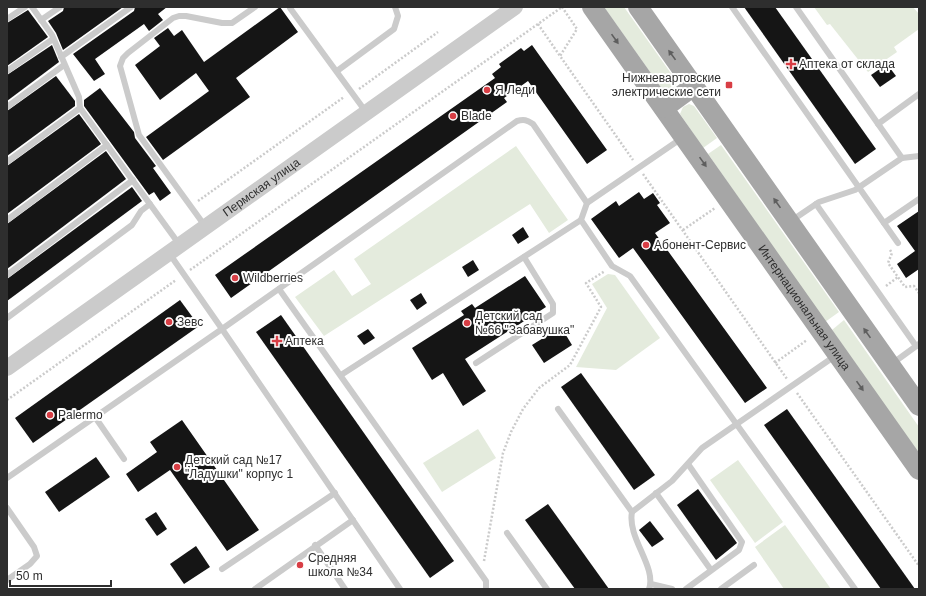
<svg xmlns="http://www.w3.org/2000/svg" width="926" height="596" font-family="Arial,sans-serif">
<rect width="100%" height="100%" fill="#fff"/>
<g fill="#e4ebdd">
<polygon points="604,7 624,7 675,79 677,83 674,88 668,91 662,89"/>
<polygon points="814,7 913,7 919,14 919,29 894,47 897,52 868,72 830,24 827,25"/>
<polygon points="689,104 694,106 717,138 703,148 680,114 683,107"/>
<polygon points="721,145 839,312 825,322 708,154"/>
<polygon points="516,146 568,220 549,233 530,204 324,336 295,297 334,270 352,296 371,284 354,259"/>
<polygon points="608,274 615,275 660,338 616,370 576,367 607,308 592,284"/>
<polygon points="844,320 919,427 919,454 832,330"/>
<polygon points="478,429 496,458 442,492 423,463"/>
<polygon points="738,460 783,522 755,543 710,480"/>
<polygon points="785,525 831,589 784,589 755,547"/>
</g>
<g fill="#151515">
<polygon points="64,7 123,7 63,50 56,33 48,21 63,11"/>
<polygon points="135,7 167,7 158,14 163,20 149,31 144,24 95,59 105,74 94,81 73,54 134,11"/>
<polygon points="280,7 298,32 236,78 250,97 163,160 146,137 209,91 196,73 160,100 135,65 160,46 154,38 168,28 174,36 182,30 204,62"/>
<polygon points="744,7 775,7 876,149 855,164"/>
<polygon points="28,10 48,37 7,66 7,23"/>
<polygon points="52,45 59,62 7,101 7,75"/>
<polygon points="532,45 607,150 587,164 528,81 504,98 507,102 231,298 215,275 495,78 492,74 501,67 499,64 521,48 524,51"/>
<polygon points="887,64 896,76 880,87 871,75"/>
<polygon points="56,76 75,101 75,106 7,156 7,111"/>
<polygon points="100,88 134,132 135,138 156,166 153,168 171,193 160,201 154,192 149,195 84,106 84,100"/>
<polygon points="79,114 101,144 7,214 7,166"/>
<polygon points="106,151 126,179 7,269 7,224"/>
<polygon points="132,187 142,201 7,301 7,279"/>
<polygon points="639,192 644,199 653,193 660,203 657,205 670,223 655,233 767,388 745,403 633,248 619,258 591,219 616,201 619,206"/>
<polygon points="919,211 919,269 906,278 897,264 915,251 897,226"/>
<polygon points="523,227 529,237 518,244 512,235"/>
<polygon points="473,260 479,270 468,277 462,267"/>
<polygon points="525,276 546,307 465,359 486,391 463,406 443,373 432,380 412,348 464,315 461,311 472,304 475,308"/>
<polygon points="421,293 427,303 417,310 410,300"/>
<polygon points="180,300 199,326 33,443 15,418"/>
<polygon points="281,315 454,561 430,578 256,332"/>
<polygon points="561,327 572,345 544,363 532,345"/>
<polygon points="368,329 375,338 364,345 357,336"/>
<polygon points="581,373 655,475 634,490 561,387"/>
<polygon points="787,409 915,589 881,589 764,425"/>
<polygon points="182,420 259,530 227,551 170,470 138,492 126,474 157,452 150,442"/>
<polygon points="96,457 110,477 59,512 45,492"/>
<polygon points="698,489 737,543 716,560 677,505"/>
<polygon points="548,504 609,589 575,589 525,520"/>
<polygon points="156,512 167,529 157,536 145,519"/>
<polygon points="650,521 664,539 652,547 639,530"/>
<polygon points="196,546 210,567 184,584 170,564"/>
</g>
<g fill="none" stroke-linecap="round" stroke-linejoin="round">
<g stroke="#cbcbcb" stroke-width="2.5" stroke-dasharray="2 2" stroke-linecap="butt">
<polyline points="562,7 577,29 560,56 633,160"/>
<polyline points="538,24 560,56"/>
<polyline points="359,89 438,32"/>
<polyline points="643,174 787,379"/>
<polyline points="198,201 344,97"/>
<polyline points="683,230 715,208"/>
<polyline points="890,250 892,253 888,263 905,287 914,286 919,293"/>
<polyline points="190,270 562,7"/>
<polyline points="886,286 898,277"/>
<polyline points="775,363 807,340"/>
<polyline points="797,393 919,566"/>
<polyline points="7,400 176,280"/>
<polyline points="484,561 503,453 511,432 523,409 539,388 570,365 601,307 586,283 605,271"/>
</g>
<g stroke="#cbcbcb" stroke-width="6">
<polyline points="32,7 52,35 79,97 80,108 179,244"/>
<polyline points="732,7 898,243"/>
<polyline points="290,8 366,112"/>
<polyline points="7,19 25,7"/>
<polyline points="41,20 60,7"/>
<polyline points="61,57 131,7"/>
<polyline points="7,71 53,39"/>
<polyline points="337,71 394,29 398,16 395,7"/>
<polyline points="7,107 64,65"/>
<polyline points="878,124 919,94"/>
<polyline points="682,138 587,203 581,220 612,266 630,276 855,589"/>
<polyline points="902,158 919,156"/>
<polyline points="7,162 80,108"/>
<polyline points="816,204 916,346"/>
<polyline points="7,220 107,145"/>
<polyline points="791,221 819,202 855,190 902,158 796,7"/>
<polyline points="884,223 919,199"/>
<polyline points="205,226 139,135 120,66 123,58 128,53 173,18 179,16 186,16 222,23 232,23 255,7"/>
<path d="M 169,253 L 222,329 L 517,121 C 524,119 527,120 533,124 L 587,203"/>
<polyline points="7,275 133,180"/>
<polyline points="279,289 486,581 486,589"/>
<polyline points="7,318 132,225 141,211 150,204"/>
<polyline points="476,363 553,313 553,304 524,257"/>
<polyline points="893,363 919,344"/>
<polyline points="341,375 581,220"/>
<polyline points="558,409 632,512"/>
<polyline points="95,417 124,459"/>
<polyline points="7,478 222,329 400,589"/>
<polyline points="656,493 711,570"/>
<polyline points="7,508 34,547 37,556 30,564 7,580"/>
<polyline points="507,533 547,589"/>
<polyline points="315,545 345,589"/>
<polyline points="222,569 335,493"/>
<polyline points="651,584 672,589"/>
<polyline points="255,589 353,520"/>
<path d="M 649,589 C 657,567 627,538 632,512 L 672,481 L 702,448 L 835,356"/>
<polyline points="686,589 739,550 742,542 688,464"/>
<polyline points="721,589 754,565"/>
</g>
<path stroke="#cbcbcb" stroke-width="16" id="s1" d="M 7,368 L 515,7"/>
<g stroke="#a6a6a6" stroke-width="20">
<path id="s2" d="M 592,7 L 919,470"/>
<polyline points="638,7 919,406"/>
<polyline points="664,108 694,86"/>
</g>
</g>
<defs><path id="oneway-solid" d="M-6-.8H1V-3.2L6.5 0L1 3.2V.8H-6Z"/></defs>
<g fill="#5e5e5e">
<use href="#oneway-solid" transform="translate(615 39) rotate(55)"/>
<use href="#oneway-solid" transform="translate(672 55) rotate(-126)"/>
<use href="#oneway-solid" transform="translate(703 162) rotate(55)"/>
<use href="#oneway-solid" transform="translate(777 203) rotate(-125)"/>
<use href="#oneway-solid" transform="translate(867 333) rotate(-125)"/>
<use href="#oneway-solid" transform="translate(860 386) rotate(55)"/>
</g>
<g fill="#d83e45" stroke="#fff" stroke-width="1.5">
<path d="M789 58h4v4h4v4h-4v4h-4v-4h-4v-4h4z"/>
<rect x="725" y="81" width="8" height="8" rx="2"/>
<circle cx="487" cy="90" r="4"/>
<circle cx="453" cy="116" r="4"/>
<circle cx="646" cy="245" r="4"/>
<circle cx="235" cy="278" r="4"/>
<circle cx="169" cy="322" r="4"/>
<circle cx="467" cy="323" r="4"/>
<path d="M275 335h4v4h4v4h-4v4h-4v-4h-4v-4h4z"/>
<circle cx="50" cy="415" r="4"/>
<circle cx="177" cy="467" r="4"/>
<circle cx="300" cy="565" r="4"/>
</g>
<g text-anchor="middle" dominant-baseline="central" stroke-width="4" stroke-linejoin="round" paint-order="stroke">
<g font-size="12" fill="#2e2e2e" stroke="#fff" text-anchor="start">
<text x="799" y="64">Аптека от склада</text>
<text x="721" y="78" text-anchor="end">Нижневартовские<tspan x="721" dy="14">электрические сети</tspan></text>
<text x="495" y="90">Я Леди</text>
<text x="461" y="116">Blade</text>
<text x="654" y="245">Абонент-Сервис</text>
<text x="243" y="278">Wildberries</text>
<text x="475" y="316">Детский сад<tspan x="475" dy="14">№66 "Забавушка"</tspan></text>
<text x="177" y="322">Зевс</text>
<text x="285" y="341">Аптека</text>
<text x="58" y="415">Palermo</text>
<text x="185" y="460">Детский сад №17<tspan x="185" dy="14">"Ладушки" корпус 1</tspan></text>
<text x="308" y="558">Средняя<tspan x="308" dy="14">школа №34</tspan></text>
</g>
<g font-size="12" fill="#2e2e2e" stroke="#fff">
<text stroke="none"><textPath href="#s1" startOffset="312">Пермская улица</textPath></text>
<text stroke="none"><textPath href="#s2" startOffset="368">Интернациональная улица</textPath></text>
</g>
</g>
<rect width="926" height="596" fill="none" stroke="#2e2e2e" stroke-width="16"/>
<path d="M10 580v6h101v-6" fill="none" stroke="#2e2e2e" stroke-width="2"/>
<text x="16" y="580" font-size="12" fill="#2e2e2e" stroke="#ffffff" stroke-width="3" paint-order="stroke">50 m</text>
</svg>
